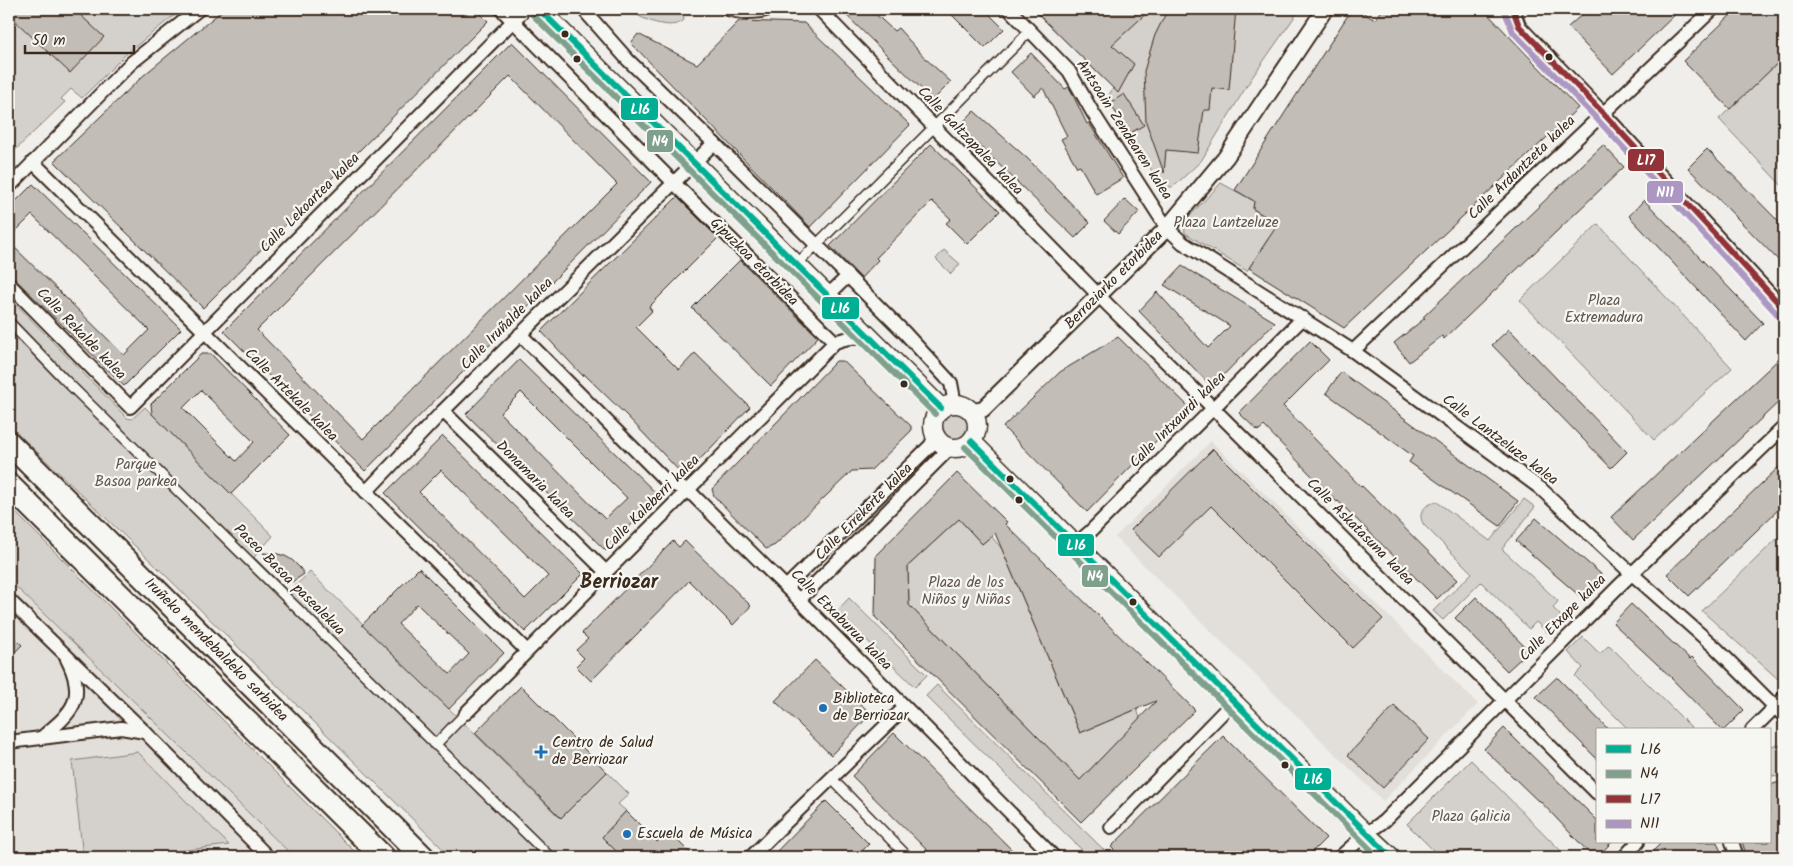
<svg xmlns="http://www.w3.org/2000/svg" width="1793" height="866" font-family="Kalam,sans-serif">
<rect width="100%" height="100%" fill="#efeeea"/>
<filter id="ink" filterUnits="userSpaceOnUse"><feTurbulence type="fractalNoise" baseFrequency=".02" numOctaves="2"/><feDisplacementMap in="SourceGraphic" scale="10" xChannelSelector="R" yChannelSelector="G"/><feConvolveMatrix kernelMatrix="1 2 1 2 8 2 1 2 1" color-interpolation-filters="sRGB"/></filter>
<g filter="url(#ink)">
<g fill="#e2dfdb">
<polygon points="1211,441 1478,704 1383,801 1115,537"/>
<polygon points="9,580 168,734 294,857 9,857"/>
</g>
<g fill="#d4d1cc" stroke="#887e75">
<polygon points="9,9 182,9 127,53 82,98 71,89 61,99 65,102 9,156"/>
<path d="M 629,9 L 682,9 L 684,20 C 672,32 639,19 629,9 Z"/>
<polygon points="1033,9 1300,9 1251,79 1201,161 1173,187 1162,187 1110,103 1107,99 1113,88"/>
<polygon points="1784,57 1784,188 1719,119"/>
<polygon points="1221,183 1254,201 1253,209 1289,231 1279,245 1268,239 1247,271 1185,233 1184,222"/>
<polygon points="1598,224 1732,368 1654,440 1520,300"/>
<polygon points="944,250 960,264 951,274 936,259"/>
<polygon points="9,297 127,418 132,419 145,407 273,536 254,557 289,592 310,572 560,818 607,772 629,794 618,804 626,811 602,837 622,857 451,857 161,571 9,425"/>
<circle cx="955" cy="426" r="15"/>
<path d="M 1524,499 L 1535,507 L 1502,549 L 1558,601 L 1553,608 L 1563,618 L 1548,633 L 1536,622 L 1529,629 L 1481,582 L 1443,620 L 1433,611 L 1472,573 L 1424,525 C 1416,513 1425,504 1437,502 L 1490,541 Z"/>
<polygon points="9,506 360,857 294,857 9,580"/>
<polygon points="959,519 982,544 991,536 1002,549 1080,733 1137,709 1140,718 1080,780 909,605 908,566"/>
<polygon points="1784,532 1784,673 1778,679 1702,611"/>
<polygon points="849,598 927,675 915,687 837,611"/>
<polygon points="1583,637 1600,654 1609,645 1694,730 1629,730 1575,676 1583,668 1568,652"/>
<polygon points="937,685 1111,857 1089,857 926,696"/>
<polygon points="1775,745 1784,746 1784,776 1777,777 1769,775 1769,747"/>
<polygon points="138,752 229,845 128,857 83,857 72,761"/>
<polygon points="1471,760 1567,857 1440,857 1407,824"/>
</g>
<g fill="#c2bdb7" stroke="#3b2a1e" fill-rule="evenodd">
<polygon points="9,9 74,9 104,37 70,73 9,15"/>
<polygon points="224,9 476,9 488,21 203,308 54,161 144,75"/>
<polygon points="840,9 870,9 894,31 898,28 925,58 951,82 933,100"/>
<polygon points="946,9 984,9 1004,29 985,48"/>
<polygon points="1033,9 1151,9 1112,45 1134,64 1118,93"/>
<polygon points="1168,9 1236,9 1229,90 1212,88 1210,110 1204,110 1198,153 1166,150 1164,173 1146,122 1144,71 1155,35"/>
<polygon points="1352,9 1357,9 1375,20 1383,9 1483,9 1578,108 1344,328 1249,268 1278,224 1253,209 1254,201 1235,190"/>
<polygon points="1588,9 1681,9 1613,74 1568,27"/>
<polygon points="1737,9 1784,9 1784,57 1730,109 1683,61"/>
<polygon points="739,21 804,23 910,125 810,227 631,43 638,34 697,64"/>
<path d="M 512,42 L 651,182 L 365,471 L 224,331 ZM 510,76 L 617,184 L 363,439 L 257,330 Z"/>
<polygon points="1031,53 1065,89 1069,87 1087,124 1089,123 1123,178 1096,194 1080,166 1077,167 1061,139 1067,136 1043,88 1034,96 1011,72"/>
<polygon points="1124,94 1144,125 1129,134 1110,103"/>
<polygon points="974,111 1028,159 1090,223 1075,238 959,126"/>
<polygon points="931,144 1000,211 967,244 946,223 951,219 932,201 876,258 878,260 861,278 830,246"/>
<polygon points="1603,145 1624,167 1444,339 1442,336 1409,362 1394,343 1425,318 1423,317"/>
<polygon points="1707,149 1784,227 1784,266 1688,168"/>
<polygon points="33,184 181,329 124,386 9,273 9,242 124,355 149,330 32,215 9,238 9,208"/>
<polygon points="677,197 718,238 649,307 652,311 636,327 679,370 695,353 750,407 684,476 628,417 584,374 583,376 541,331"/>
<polygon points="1125,199 1139,212 1118,234 1104,221"/>
<polygon points="1644,200 1763,323 1746,341 1629,216"/>
<polygon points="740,260 818,337 771,386 692,308"/>
<polygon points="1182,266 1275,322 1212,387 1139,311 1157,292 1208,348 1230,326 1164,285"/>
<polygon points="1509,329 1627,452 1611,468 1492,345"/>
<polygon points="1118,337 1189,407 1087,512 1003,427 1060,372"/>
<polygon points="1310,341 1329,360 1283,406 1361,487 1362,486 1457,580 1437,599 1338,501 1337,502 1264,426 1258,431 1239,413"/>
<path d="M 201,354 L 211,354 L 290,435 L 231,494 L 152,414 L 151,404 ZM 201,390 L 254,442 L 236,461 L 183,408 Z"/>
<polygon points="1784,354 1784,397 1633,540 1611,517"/>
<path d="M 519,360 L 659,496 L 606,551 L 466,414 ZM 521,392 L 627,498 L 605,519 L 500,413 Z"/>
<polygon points="836,361 843,361 911,426 911,431 871,470 852,471 775,545 766,549 714,496 712,489"/>
<polygon points="1341,372 1518,501 1500,526 1409,462 1413,456 1326,393"/>
<path d="M 443,436 L 583,574 L 525,632 L 385,493 ZM 441,470 L 548,576 L 525,599 L 419,492 Z"/>
<polygon points="1213,449 1383,619 1353,648 1211,506 1159,557 1131,530"/>
<polygon points="1784,462 1784,504 1689,596 1667,574"/>
<path d="M 957,473 L 1007,522 L 1005,524 L 1195,710 L 1081,822 L 875,617 L 876,555 ZM 959,519 L 982,544 L 995,533 L 1080,733 L 1156,701 L 1080,780 L 909,605 L 908,566 Z"/>
<polygon points="1536,518 1602,575 1582,598 1516,541"/>
<polygon points="673,541 679,547 685,541 751,606 733,625 689,581 591,681 576,666 584,658 576,650 588,639 582,633"/>
<polygon points="263,553 278,554 285,556 292,560 300,568 304,574 292,582"/>
<path d="M 419,568 L 504,653 L 449,709 L 362,625 ZM 417,604 L 469,654 L 450,674 L 398,624 Z"/>
<polygon points="1476,597 1529,651 1507,671 1455,618"/>
<polygon points="1631,604 1690,659 1692,657 1744,710 1724,730 1722,730 1671,678 1672,678 1613,623"/>
<polygon points="9,632 22,645 9,658"/>
<polygon points="815,660 871,714 831,755 775,701"/>
<polygon points="1557,677 1609,730 1597,730 1597,759 1536,697"/>
<polygon points="521,686 607,772 561,818 475,733"/>
<polygon points="1394,706 1429,739 1383,788 1348,755"/>
<polygon points="1504,728 1597,820 1597,842 1612,842 1597,857 1593,857 1539,800 1538,801 1484,749"/>
<polygon points="894,733 1019,857 934,857 852,776"/>
<polygon points="1223,736 1326,838 1307,857 1121,857 1111,847"/>
<polygon points="1784,781 1784,857 1747,857 1742,842 1769,842 1769,785"/>
<polygon points="826,801 869,844 856,857 771,857"/>
<polygon points="626,811 657,842 668,831 694,857 622,857 602,837"/>
<polygon points="1662,842 1717,842 1723,857 1647,857"/>
</g>
<g fill="none" stroke-linecap="round" stroke-linejoin="round">
<g stroke="#3b2a1e" stroke-width="12">
<g id="pedestrian">
<polyline points="796,265 1031,30"/>
<polyline points="9,322 64,379 550,857"/>
<polyline points="435,745 466,713"/>
<polyline points="831,778 908,857"/>
</g>
</g>
<g stroke="#3b2a1e" stroke-width="16">
<g id="minor">
<polyline points="501,9 673,182 835,342"/>
<polyline points="583,9 628,60 718,147 904,332 951,383 955,404"/>
<path d="M 728,9 C 739,13 758,13 769,9"/>
<polyline points="819,9 1109,306 1213,408 1597,793"/>
<polyline points="1009,9 1069,71 1093,113 1167,228 1183,243 1353,351 1540,488 1631,573 1717,649 1784,716"/>
<polyline points="1513,9 1519,26 1603,113 1784,309"/>
<polyline points="33,162 527,651"/>
<polyline points="9,187 131,63 199,9"/>
<polyline points="9,284 130,407 525,9"/>
<polyline points="827,296 847,277"/>
<polyline points="520,334 667,482 689,491 799,600 1054,857"/>
<polyline points="1353,351 1713,9"/>
<polyline points="443,411 606,572"/>
<polyline points="366,492 443,411 714,143"/>
<polyline points="1076,544 1091,531 1303,318"/>
<polyline points="786,587 931,445 935,434"/>
<polyline points="9,600 145,732 268,857"/>
<polyline points="799,600 951,447"/>
<path d="M 466,713 L 835,342 C 848,337 857,337 870,339"/>
<polyline points="1752,730 1784,698"/>
<path d="M 41,738 C 71,713 88,700 67,659"/>
<polyline points="9,742 121,728 145,732"/>
<polyline points="1111,827 1234,701"/>
<polyline points="1732,842 1737,857"/>
<polyline points="751,857 778,830 905,707"/>
<polyline points="1340,857 1366,834 1384,821 1619,586 1784,427"/>
<polyline points="1624,857 1638,842"/>
</g>
</g>
<g stroke="#3b2a1e" stroke-width="19">
<polyline id="tertiary" points="973,413 983,409 1167,228 1226,157 1325,9"/>
</g>
<g stroke="#3b2a1e" stroke-width="21">
<g id="secondary">
<polyline points="539,9 941,408"/>
<circle cx="955" cy="426" r="22"/>
<polyline points="971,441 1366,834 1391,857"/>
</g>
</g>
<g stroke="#3b2a1e" stroke-width="26">
<g id="motorway">
<polyline points="9,443 423,857"/>
<polyline points="9,485 383,857"/>
</g>
</g>
<use href="#pedestrian" stroke="#f6f6f2" stroke-width="9"/>
<use href="#minor" stroke="#f6f6f2" stroke-width="12"/>
<use href="#tertiary" stroke="#f6f6f2" stroke-width="15"/>
<use href="#secondary" stroke="#f6f6f2" stroke-width="18"/>
<use href="#motorway" stroke="#f6f6f2" stroke-width="22"/>
<g stroke="#f6f6f2" stroke-width="10">
<g id="bus-1">
<polyline points="539,9 941,408"/>
<polyline points="971,441 1391,857"/>
</g>
</g>
<g stroke="#f6f6f2" stroke-width="10">
<g id="bus-2">
<polyline points="533,15 935,414"/>
<polyline points="965,447 1378,857"/>
</g>
</g>
<g stroke="#f6f6f2" stroke-width="10">
<polyline id="bus-3" points="1513,9 1519,26 1603,113 1784,309"/>
</g>
<g stroke="#f6f6f2" stroke-width="10">
<polyline id="bus-4" points="1505,12 1513,32 1597,119 1778,315"/>
</g>
<use href="#bus-1" stroke="#00af93" stroke-width="6"/>
<use href="#bus-2" stroke="#7fa08c" stroke-width="6"/>
<use href="#bus-3" stroke="#913338" stroke-width="6"/>
<use href="#bus-4" stroke="#ac97c2" stroke-width="6"/>
</g>
</g>
<g fill="#3b2a1e" stroke="#f6f6f2" stroke-width="2">
<circle cx="565" cy="34" r="4.5"/>
<circle cx="1549" cy="57" r="4.5"/>
<circle cx="577" cy="59" r="4.5"/>
<circle cx="904" cy="384" r="4.5"/>
<circle cx="1010" cy="479" r="4.5"/>
<circle cx="1019" cy="500" r="4.5"/>
<circle cx="1133" cy="602" r="4.5"/>
<circle cx="1285" cy="765" r="4.5"/>
</g>
<g fill="#1f6fb2" stroke="#f6f6f2" stroke-width="2">
<circle cx="823" cy="708" r="5"/>
<path d="M538.5 744.5h5v5h5v5h-5v5h-5v-5h-5v-5h5z"/>
<circle cx="627" cy="834" r="5"/>
</g>
<g text-anchor="middle" dominant-baseline="central" stroke-width="4.5" stroke-linejoin="round" paint-order="stroke">
<g font-size="15" fill="#3b2a1e" stroke="#f6f6f2">
<text transform="translate(1124 130) rotate(57)">Antsoain Zendearen kalea</text>
<text transform="translate(970 141) rotate(46)">Calle Galtzapalea kalea</text>
<text transform="translate(1522 168) rotate(-44)">Calle Ardantzeta kalea</text>
<text transform="translate(310 203) rotate(-45)">Calle Lekoartea kalea</text>
<text transform="translate(754 262) rotate(45)">Gipuzkoa etorbidea</text>
<text transform="translate(1114 280) rotate(-45)">Berroziarko etorbidea</text>
<text transform="translate(507 324) rotate(-45)">Calle Iruñalde kalea</text>
<text transform="translate(81 334) rotate(46)">Calle Rekalde kalea</text>
<text transform="translate(291 395) rotate(45)">Calle Artekale kalea</text>
<text transform="translate(1178 420) rotate(-45)">Calle Intxaurdi kalea</text>
<text transform="translate(1500 440) rotate(37)">Calle Lantzeluze kalea</text>
<text transform="translate(535 480) rotate(45)">Donamaria kalea</text>
<text transform="translate(652 503) rotate(-45)">Calle Kaleberri kalea</text>
<text transform="translate(864 512) rotate(-45)">Calle Errekerte kalea</text>
<text transform="translate(1360 532) rotate(45)">Calle Askatasuna kalea</text>
<text transform="translate(289 580) rotate(45)">Paseo Basoa pasealekua</text>
<text transform="translate(1563 618) rotate(-45)">Calle Etxape kalea</text>
<text transform="translate(841 620) rotate(45)">Calle Etxaburua kalea</text>
<text transform="translate(216 650) rotate(45)">Iruñeko mendebaldeko sarbidea</text>
</g>
<g font-size="15" fill="#61544a" stroke="#f6f6f2">
<text x="1226" y="223">Plaza Lantzeluze</text>
<text x="1604" y="301">Plaza<tspan x="1604" dy="17">Extremadura</tspan></text>
<text x="136" y="465">Parque<tspan x="136" dy="17">Basoa parkea</tspan></text>
<text x="966" y="583">Plaza de los<tspan x="966" dy="17">Niños y Niñas</tspan></text>
<text x="1471" y="817">Plaza Galicia</text>
</g>
<g font-size="15" fill="#3b2a1e" stroke="#f6f6f2" text-anchor="start">
<text x="833" y="699">Biblioteca<tspan x="833" dy="17">de Berriozar</tspan></text>
<text x="552" y="743">Centro de Salud<tspan x="552" dy="17">de Berriozar</tspan></text>
<text x="637" y="834">Escuela de Música</text>
</g>
<g font-size="20" font-weight="bold" fill="#3b2a1e" stroke="#f6f6f2">
<text x="619" y="583">Berriozar</text>
</g>
</g>
<g stroke="#f6f6f2" stroke-width="2">
<rect x="620" y="97" width="39" height="24" rx="5" fill="#00af93"/>
<rect x="646" y="129" width="28" height="24" rx="5" fill="#7fa08c"/>
<rect x="1627" y="148" width="38" height="24" rx="5" fill="#913338"/>
<rect x="1646" y="180" width="38" height="24" rx="5" fill="#ac97c2"/>
<rect x="821" y="296" width="39" height="24" rx="5" fill="#00af93"/>
<rect x="1057" y="533" width="38" height="24" rx="5" fill="#00af93"/>
<rect x="1081" y="564" width="28" height="24" rx="5" fill="#7fa08c"/>
<rect x="1294" y="767" width="38" height="24" rx="5" fill="#00af93"/>
</g>
<g font-size="14" text-anchor="middle" font-weight="bold" fill="#fff">
<text x="640" y="114">L16</text>
<text x="660" y="146">N4</text>
<text x="1646" y="165">L17</text>
<text x="1665" y="197">N11</text>
<text x="840" y="313">L16</text>
<text x="1076" y="550">L16</text>
<text x="1095" y="581">N4</text>
<text x="1313" y="784">L16</text>
</g>
<rect width="1793" height="866" fill="none" stroke="#f6f6f2" stroke-width="30"/>
<rect x="15" y="15" width="1763" height="836" fill="none" stroke="#3b2a1e" stroke-width="2" filter="url(#ink)"/>
<rect x="1596" y="728" width="175" height="115" fill="#f6f6f2" stroke="#aba49d"/>
<rect x="1606" y="745" width="25" height="8" fill="#00af93" stroke="#aba49d"/>
<text x="1640" y="754" font-size="15" fill="#3b2a1e">L16</text>
<rect x="1606" y="770" width="25" height="8" fill="#7fa08c" stroke="#aba49d"/>
<text x="1640" y="778" font-size="15" fill="#3b2a1e">N4</text>
<rect x="1606" y="795" width="25" height="8" fill="#913338" stroke="#aba49d"/>
<text x="1640" y="804" font-size="15" fill="#3b2a1e">L17</text>
<rect x="1606" y="820" width="25" height="8" fill="#ac97c2" stroke="#aba49d"/>
<text x="1640" y="828" font-size="15" fill="#3b2a1e">N11</text>
<path d="M25 45v8h109v-8" fill="none" stroke="#3b2a1e" stroke-width="2.5"/>
<text x="32" y="45" font-size="15" fill="#3b2a1e" stroke="#f6f6f2" stroke-width="4" paint-order="stroke">50 m</text>
</svg>
